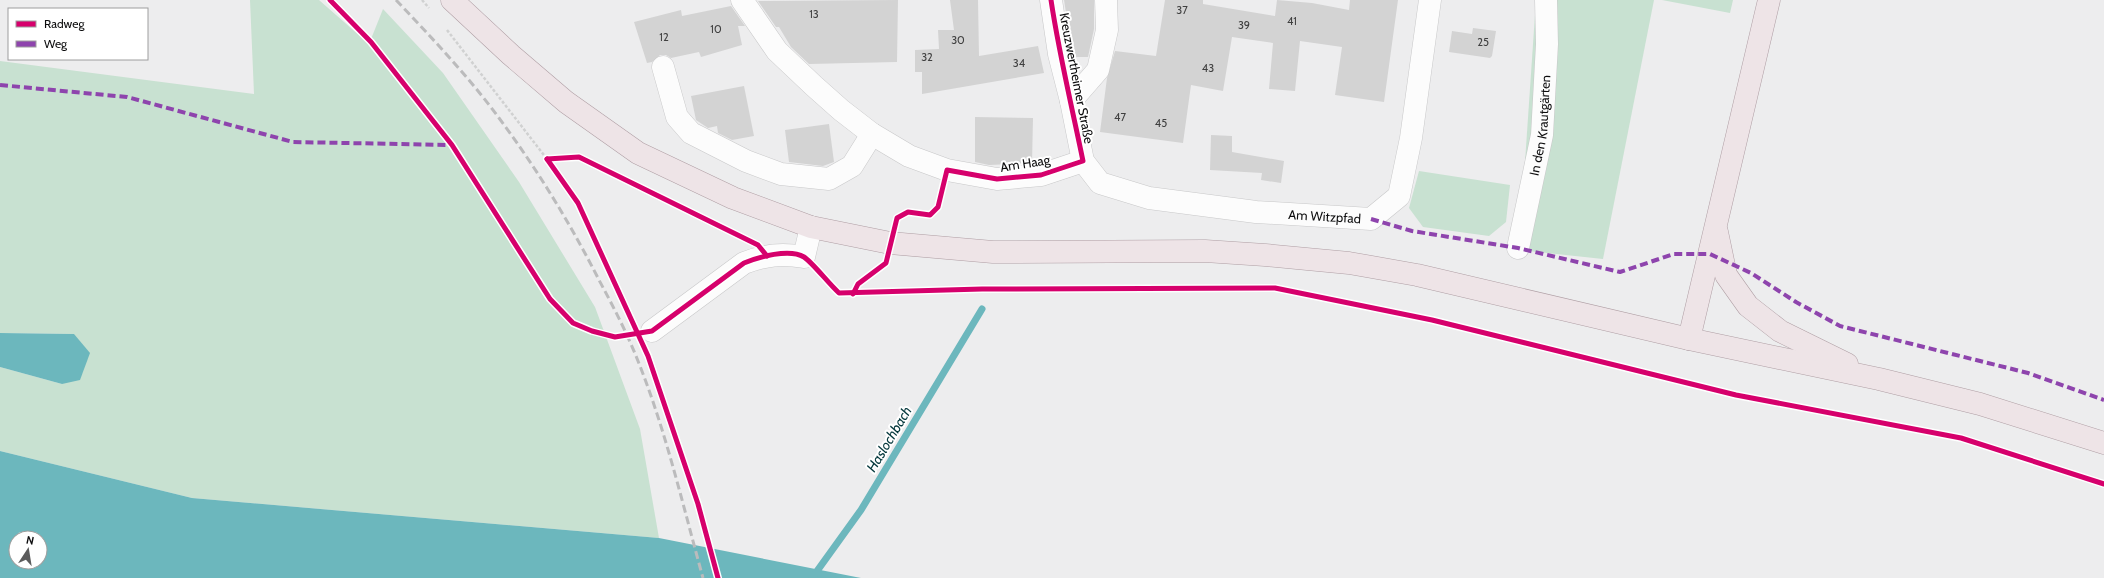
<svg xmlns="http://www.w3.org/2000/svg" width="2104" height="578" font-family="Cabin,sans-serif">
<rect width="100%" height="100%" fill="#ededee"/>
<g fill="#c8e1d1">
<polygon points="250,0 319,0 369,44 383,9 443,73 519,182 595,307 640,429 659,538 192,498 0,451 0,367 62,384 74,334 0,333 0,61 254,94"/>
<polygon points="1536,0 1654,0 1603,259 1519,250"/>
<polygon points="1662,0 1733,0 1730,13"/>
<polygon points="1419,171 1510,185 1506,222 1489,236 1423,227 1409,208"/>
</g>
<g fill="#6cb7bd" fill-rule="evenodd">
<polygon points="0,333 74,334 90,353 80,380 62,384 0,367"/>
<path d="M 0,451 L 192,498 L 659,538 L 861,578 L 0,578 ZM 16,538 L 40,538 L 40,562 L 16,562 Z"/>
</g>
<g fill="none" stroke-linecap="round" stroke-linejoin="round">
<polyline stroke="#6cb7bd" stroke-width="7" points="812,578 861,510 982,309"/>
</g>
<g fill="#d3d3d3">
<polygon points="898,0 897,62 809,64 791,47 779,27 776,27 758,1"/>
<polygon points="950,0 978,0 979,56 1038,46 1044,73 922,94 922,72 915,72 915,50 939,49 938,30 954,30"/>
<polygon points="1064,0 1094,0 1094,29 1088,57 1073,57"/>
<polygon points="1165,0 1203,0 1203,4 1275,16 1277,0 1312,3 1349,10 1350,0 1398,0 1384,102 1335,95 1342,47 1300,41 1295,91 1269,89 1273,43 1232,37 1223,91 1191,85 1183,143 1100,132 1107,78 1115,51 1156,56"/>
<polygon points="731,6 745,26 738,26 742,45 701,57 699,52 671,58 666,55 660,55 652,62 647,63 634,22 681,10 682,16"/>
<polygon points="1473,28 1496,31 1492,56 1490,58 1449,52 1452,31 1472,34"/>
<polygon points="744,86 754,136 732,140 718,133 717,126 708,128 696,120 691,96"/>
<polygon points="975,117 1033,118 1032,163 989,165 975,162"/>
<polygon points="829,124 834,162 823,166 789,162 785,130"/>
<polygon points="1211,135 1232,136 1232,152 1284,161 1281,183 1261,180 1262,173 1210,170"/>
</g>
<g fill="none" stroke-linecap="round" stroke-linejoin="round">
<g stroke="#c8c8c9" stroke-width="23">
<g id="minor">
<polyline points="742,0 777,51 814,86 841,110 872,134 909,156 947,170 997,179 1041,175 1083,161"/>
<path id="s1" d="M 1051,0 L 1059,54 L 1071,101 L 1083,161 L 1100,183 L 1149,198 L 1256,212 L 1371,219 L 1399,196 L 1411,138 L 1430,0"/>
<polyline points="663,67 677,117 691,133 746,161 781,174 829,179 852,166 872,134"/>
<polyline points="1071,101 1098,70 1107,30 1106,0"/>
<path id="s2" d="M 1518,248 L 1542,135 L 1547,44 L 1546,0"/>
<path d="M 652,331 L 744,263 C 766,255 781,253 804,257 L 811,227"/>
</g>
</g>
<g stroke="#af9ea4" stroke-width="23">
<g id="major">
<polyline points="452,0 511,55 566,102 638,153 733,198 811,227 890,243 993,252 1205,251 1265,255 1349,263 1417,275 1689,339 1879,379 1980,404 2104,443"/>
<polyline points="1717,232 1726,275 1748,306 1780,331 1847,364"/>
<polyline points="1689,339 1769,0"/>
</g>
</g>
<g stroke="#d0d1d1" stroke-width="2.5" stroke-dasharray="3 2" stroke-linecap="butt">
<polyline points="422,0 429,8"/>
<polyline points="447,30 547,159 578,203 632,320"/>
<polyline points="547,159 579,157 743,238"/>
<polyline points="896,220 897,218 908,212 930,215 938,207 941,193"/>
<polyline points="853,294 858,284 882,266"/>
<polyline points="647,353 698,504 718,578"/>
</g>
<use href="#minor" stroke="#fcfcfc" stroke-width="22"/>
<use href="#major" stroke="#eee4e7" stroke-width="22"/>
<path stroke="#bbbbbc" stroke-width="3" stroke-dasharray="8 4" stroke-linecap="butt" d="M 396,0 C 432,38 468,76 499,118 C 537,169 570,223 599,280 C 613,306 627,333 638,361 C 666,431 683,506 703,578"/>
<g stroke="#8e44ad" stroke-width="4" stroke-dasharray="8 4" stroke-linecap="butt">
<polyline points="0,85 127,97 293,142 452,145"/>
<polyline points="1371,219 1412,231 1518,248 1620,272 1674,254 1710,254 1751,273 1796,302 1840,326 2028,373 2104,400"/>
</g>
<g stroke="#fff" stroke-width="8">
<g id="cycleway">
<path d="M 330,0 L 371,42 L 452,145 L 550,299 L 573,323 L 592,331 L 615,337 L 652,331 L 744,263 C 759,257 789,248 804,257 C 812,262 829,284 839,293 L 982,289 L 1275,288 L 1432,320 L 1736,395 L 1961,438 L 2104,484"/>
<polyline points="547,159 578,203 648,356 698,504 718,578"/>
<polyline points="547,159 579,157 758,245 767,256"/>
<path d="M 853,294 L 858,284 L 886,263 L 897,218 L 908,212 L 930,215 L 938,207 L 947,170 L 997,179 L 1041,175 L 1083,161 C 1072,107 1059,54 1051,0"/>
</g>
</g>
<use href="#cycleway" stroke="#d6006c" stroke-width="5"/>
</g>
<g text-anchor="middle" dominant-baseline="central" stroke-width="4" stroke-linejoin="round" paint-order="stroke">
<g font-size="11" fill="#404040">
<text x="1182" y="10">37</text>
<text x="814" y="14">13</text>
<text x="1292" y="21">41</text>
<text x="1244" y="25">39</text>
<text x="716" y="29">10</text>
<text x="664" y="37">12</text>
<text x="958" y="40">30</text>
<text x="1483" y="42">25</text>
<text x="927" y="57">32</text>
<text x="1019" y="63">34</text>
<text x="1208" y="68">43</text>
<text x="1120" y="117">47</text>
<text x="1161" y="123">45</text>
</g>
<g font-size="13" fill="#0c0c0d" stroke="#fff">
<text transform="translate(1077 78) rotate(79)">Kreuzwertheimer Straße</text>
<text stroke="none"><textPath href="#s2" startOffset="125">In den Krautgärten</textPath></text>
<text transform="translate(1025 163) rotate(-9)">Am Haag</text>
<text stroke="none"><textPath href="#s1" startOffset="420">Am Witzpfad</textPath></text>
</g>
<g font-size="14" font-style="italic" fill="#05383c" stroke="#fff">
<text transform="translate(889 439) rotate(-59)">Haslochbach</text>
</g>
</g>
<rect x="8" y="8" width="140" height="52" fill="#ffffff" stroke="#9e9e9e"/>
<rect x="16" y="21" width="20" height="6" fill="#d6006c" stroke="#9e9e9e"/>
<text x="44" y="28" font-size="12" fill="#0c0c0d">Radweg</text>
<rect x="16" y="41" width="20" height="6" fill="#8e44ad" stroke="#9e9e9e"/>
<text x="44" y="48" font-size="12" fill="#0c0c0d">Weg</text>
<g transform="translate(28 550) rotate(12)"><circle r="19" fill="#ffffff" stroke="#9e9e9e"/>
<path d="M0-3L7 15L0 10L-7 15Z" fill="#5b5b5c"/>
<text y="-6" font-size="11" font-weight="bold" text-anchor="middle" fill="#0c0c0d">N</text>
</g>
</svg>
